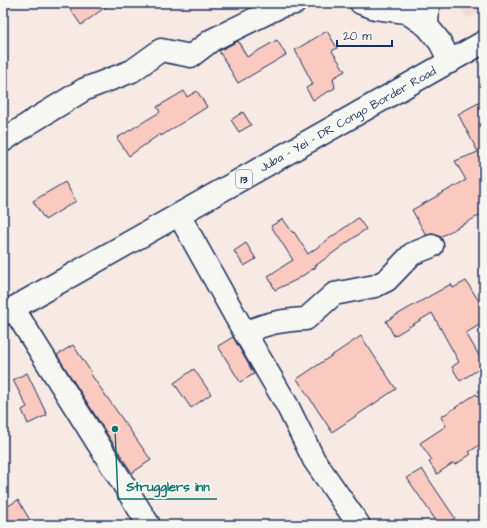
<svg xmlns="http://www.w3.org/2000/svg" width="487" height="528" font-family="'Architects Daughter',sans-serif">
<rect width="100%" height="100%" fill="#f7e9e3"/>
<filter id="ink" filterUnits="userSpaceOnUse"><feTurbulence type="fractalNoise" baseFrequency=".025" numOctaves="2"/><feDisplacementMap in="SourceGraphic" scale="8" xChannelSelector="R" yChannelSelector="G"/><feConvolveMatrix kernelMatrix="1 2 1 2 8 2 1 2 1" color-interpolation-filters="sRGB"/></filter>
<g filter="url(#ink)">
<polygon fill="#f4dcd6" points="458,3 484,3 484,10 468,19"/>
<g fill="#facac0" stroke="#1b2f5e">
<polygon points="66,3 111,3 81,25"/>
<polygon points="327,31 337,48 332,51 345,71 333,78 335,88 313,100 306,88 313,84 295,50"/>
<polygon points="277,40 286,55 238,83 219,51 238,41 247,57"/>
<polygon points="184,91 187,97 197,91 207,107 161,136 160,134 129,156 117,138 160,112 157,107"/>
<polygon points="484,100 484,213 440,237 433,234 426,235 412,210 466,180 455,161 478,152 458,114"/>
<polygon points="243,112 251,125 239,132 231,120"/>
<polygon points="65,182 76,201 45,220 33,201"/>
<polygon points="358,218 366,229 315,266 316,267 296,280 275,290 268,276 293,260 271,226 283,219 293,233 294,232 308,254"/>
<polygon points="246,243 256,259 244,266 234,251"/>
<polygon points="466,281 484,309 484,322 466,333 484,364 484,366 460,381 452,367 459,362 432,313 394,336 386,321 451,284 453,288"/>
<polygon points="361,336 396,389 332,432 297,379"/>
<polygon points="233,337 254,374 240,382 218,346"/>
<polygon points="73,345 91,372 90,373 151,460 132,473 57,355"/>
<polygon points="194,369 211,394 191,408 174,383"/>
<polygon points="27,373 47,415 28,424 22,410 27,407 13,380"/>
<polygon points="476,394 484,402 484,442 469,452 471,454 455,465 453,463 437,474 429,462 432,460 420,443 446,426 441,417"/>
<polygon points="422,469 455,518 445,525 439,525 407,478"/>
<polygon points="18,500 33,525 3,525 3,509"/>
</g>
<g fill="none" stroke-linecap="round" stroke-linejoin="round">
<g stroke="#1b2f5e" stroke-width="25">
<g id="minor">
<polyline points="361,3 375,8 406,12 427,26 440,42 450,62"/>
<polyline points="427,26 428,3"/>
<polyline points="3,141 31,122 85,89 132,71 161,50 191,56 212,40 281,6 295,3"/>
<polyline points="179,215 238,321 287,405 314,460 359,525"/>
<polyline points="13,308 149,525"/>
<path d="M 245,333 C 266,323 283,320 306,319 L 334,294 L 375,286 L 387,280 L 412,254 L 432,246"/>
</g>
</g>
<g stroke="#1b2f5e" stroke-width="25">
<g id="major">
<path id="s1" d="M 3,314 L 484,42"/>
</g>
</g>
<use href="#minor" stroke="#f6f6f2" stroke-width="22"/>
<use href="#major" stroke="#f6f6f2" stroke-width="22"/>
</g>
</g>
<g text-anchor="middle" dominant-baseline="central" stroke-width="4" stroke-linejoin="round" paint-order="stroke">
<rect fill="#f6f6f2" stroke="#5d6b8a" stroke-width="1" x="236" y="170" width="16" height="18" rx="3"/>
<g font-size="11" font-weight="bold" fill="#1b2f5e">
<text x="244" y="179">13</text>
</g>
<g font-size="12" fill="#1b2f5e" stroke="#f6f6f2">
<text stroke="none"><textPath href="#s1" startOffset="396">Juba - Yei - DR Congo Border Road</textPath></text>
</g>
</g>
<path fill="none" stroke="#0f766e" stroke-width="1.5" d="M115 429L118 499H217"/>
<circle fill="#0f766e" stroke="#f6f6f2" stroke-width="1.5" cx="115" cy="429" r="4"/>
<g font-size="13" text-anchor="middle" font-weight="bold" fill="#0f766e" stroke="#f6f6f2" stroke-width="4" stroke-linejoin="round" paint-order="stroke">
<text x="168" y="491">Strugglers inn</text>
</g>
<rect width="487" height="528" fill="none" stroke="#f6f6f2" stroke-width="16"/>
<rect x="8" y="8" width="471" height="512" fill="none" stroke="#1b2f5e" stroke-width="1.5" filter="url(#ink)"/>
<path d="M337 40v6h55v-6" fill="none" stroke="#1b2f5e" stroke-width="2"/>
<text x="343" y="40" font-size="12" fill="#1b2f5e" stroke="#f6f6f2" stroke-width="3" paint-order="stroke">20 m</text>
</svg>
